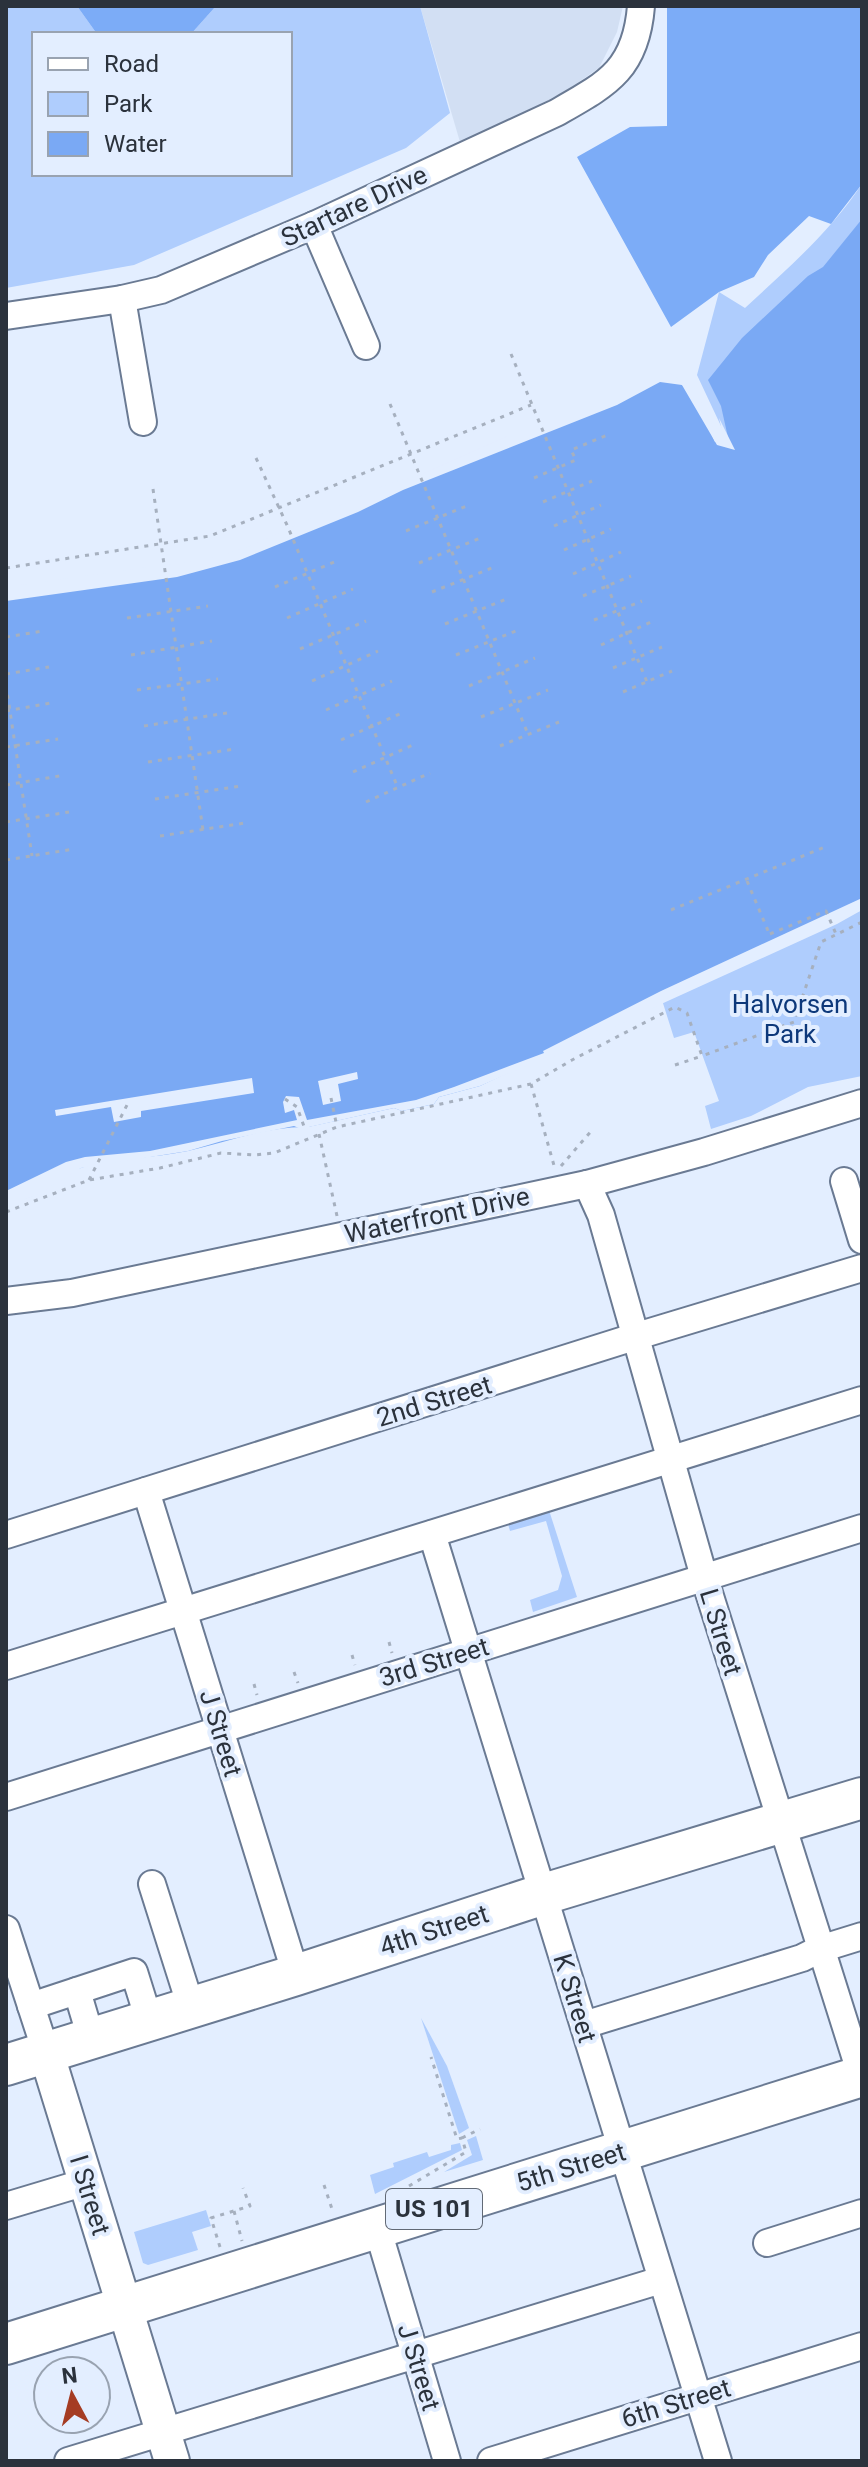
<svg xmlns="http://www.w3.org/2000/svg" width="868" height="2467" font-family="Roboto,sans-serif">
<rect width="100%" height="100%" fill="#e3eeff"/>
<polygon fill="#d2dff3" points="420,6 623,6 617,32 599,68 570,88 520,116 460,142"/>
<g fill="#afcdfd">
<polygon points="6,6 77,6 97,34 34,34 34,174 290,174 290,34 191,34 216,6 420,6 450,113 406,148 134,265 6,288"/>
<path d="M 862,184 L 862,416 L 729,443 L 697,375 L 719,292 L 745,308 C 787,269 830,232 862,184 Z"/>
<polygon points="862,910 862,1076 808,1087 751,1116 711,1129 705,1106 719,1101 694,1032 674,1038 662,1000"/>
<polygon points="547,1504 577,1597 533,1612 530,1600 558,1590 562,1576 546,1521 510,1531 506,1517"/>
<polygon points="421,2018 447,2066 469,2128 459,2134"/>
<polygon points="476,2136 483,2160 444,2172 472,2155 467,2140"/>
<polygon points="460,2143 462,2150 375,2194 370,2175 394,2167 393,2163 427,2152 429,2157 451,2150 451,2145"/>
<polygon points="206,2210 211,2226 192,2232 198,2250 148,2265 143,2263 134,2232"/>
</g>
<g fill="#7cacf7">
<polygon points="77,6 216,6 191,34 97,34"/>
<polygon points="667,6 862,6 862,184 831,224 809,216 768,255 754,277 719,292 671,327 577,157 630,127 667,126"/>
</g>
<path fill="#7aa9f4" d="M 862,219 L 862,905 L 480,1086 L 439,1097 L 434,1104 L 402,1111 L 394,1108 L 308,1127 C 267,1126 227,1142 188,1151 C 154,1158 117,1158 84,1167 C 54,1176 43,1201 6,1201 L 6,591 L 219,561 L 668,375 L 692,392 L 715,442 L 729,442 L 721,406 L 708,380 L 742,338 L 808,276 L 823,267 Z"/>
<g fill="#e3eeff">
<polygon points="667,371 696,390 718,439 724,439 719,418 735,450 717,445 682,385 660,382 617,405 403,490 358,512 240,560 177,577 6,601 6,587 185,562 218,557 250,546 390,483 420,475 537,423"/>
<polygon points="862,898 862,910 837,924 659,1005 548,1060 546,1057 480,1086 439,1097 434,1104 402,1111 394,1108 309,1127 306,1131 294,1126 222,1141 188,1151 81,1168 37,1195 20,1201 6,1201 6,1191 66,1162 85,1157 150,1151 297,1120 294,1110 285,1113 283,1102 286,1096 299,1097 307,1120 416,1100 454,1087 544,1053 543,1051 661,991"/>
<polygon points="357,1072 358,1079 338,1084 341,1101 323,1105 318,1081"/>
<polygon points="252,1078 254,1093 141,1111 141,1117 114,1122 111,1107 56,1116 55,1110"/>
</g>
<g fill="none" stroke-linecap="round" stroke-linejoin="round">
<g stroke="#6a7a93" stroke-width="30">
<g id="minor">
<polyline points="314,225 366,346"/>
<polyline points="122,299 143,422"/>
<path d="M 6,316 L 122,299 L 161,290 L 314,225 L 556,113 C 607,84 636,70 641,6"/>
<polyline points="844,1181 862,1240"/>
<polyline points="587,1184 601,1215 704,1577 862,2078"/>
<polyline points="6,1301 72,1293 587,1184 704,1152 862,1103"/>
<polyline points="146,1491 296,1975"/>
<polyline points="432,1534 718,2461"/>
<polyline points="6,1535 637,1336 862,1268"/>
<polyline points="6,1666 862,1400"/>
<polyline points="6,1797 862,1528"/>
<polyline points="152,1884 191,2007"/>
<polyline points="6,1929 46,2052"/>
<polyline points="77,1991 91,2038"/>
<polyline points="31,2006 134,1972 149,2020"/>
<polyline points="584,2025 802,1958 820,1949 862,1936"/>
<polyline points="6,2206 86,2182"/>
<polyline points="377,2227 447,2461"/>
<polyline points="767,2243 862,2213"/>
<polyline points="68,2461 661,2280"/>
<polyline points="491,2461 862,2346"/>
</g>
</g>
<g stroke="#6a7a93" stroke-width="38">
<polyline id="major" points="46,2052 172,2461"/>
</g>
<g stroke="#6a7a93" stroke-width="44">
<g id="highway">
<polyline points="6,2065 296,1975 544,1894 862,1798"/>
<polyline points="6,2344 862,2076"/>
</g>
</g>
<g stroke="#a6b0bf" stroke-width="3" stroke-dasharray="4 6" stroke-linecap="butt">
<polyline points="511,354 647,682"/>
<polyline points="390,404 528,734"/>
<polyline points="256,458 287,525 398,788"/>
<polyline points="534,478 576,460 571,450 610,434"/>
<polyline points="153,489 203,830"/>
<polyline points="543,502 592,481"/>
<polyline points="554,526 601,505"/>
<polyline points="406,531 469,505"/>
<polyline points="564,550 611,529"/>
<polyline points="419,563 483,537"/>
<polyline points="6,568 210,536 531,405"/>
<polyline points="573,574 621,552"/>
<polyline points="275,587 339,560"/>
<polyline points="432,592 494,567"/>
<polyline points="583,596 631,576"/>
<polyline points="127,618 208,606"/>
<polyline points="287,618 353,589"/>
<polyline points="594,620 642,601"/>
<polyline points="445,624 509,598"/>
<polyline points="6,637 43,631"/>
<polyline points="601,645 651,622"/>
<polyline points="300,649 366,621"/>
<polyline points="131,655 212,641"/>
<polyline points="456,655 521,629"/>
<polyline points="613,668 662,647"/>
<polyline points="6,674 49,667"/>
<polyline points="312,681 378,651"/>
<polyline points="6,685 32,856"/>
<polyline points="469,686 535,658"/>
<polyline points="137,690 218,679"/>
<polyline points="623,692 672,671"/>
<polyline points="326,710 392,681"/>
<polyline points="6,711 51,703"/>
<polyline points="481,717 548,690"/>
<polyline points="144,726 227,713"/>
<polyline points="341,740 404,712"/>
<polyline points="500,746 559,722"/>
<polyline points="6,747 58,739"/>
<polyline points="148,762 235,749"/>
<polyline points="353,772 415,744"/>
<polyline points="6,785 65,775"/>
<polyline points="155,799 241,786"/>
<polyline points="366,802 430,773"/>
<polyline points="6,822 69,812"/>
<polyline points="160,836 245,823"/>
<polyline points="6,860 74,849"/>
<polyline points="747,881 769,933"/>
<polyline points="671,910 825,847"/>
<polyline points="770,934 826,911 836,934"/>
<polyline points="675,1065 702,1056"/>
<polyline points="531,1084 555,1169"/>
<polyline points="331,1098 337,1127"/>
<polyline points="285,1099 297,1107 305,1129"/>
<polyline points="319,1134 337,1216"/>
<polyline points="561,1166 593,1129"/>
<polyline points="89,1180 128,1103"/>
<polyline points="6,1212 89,1180 160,1168 221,1153 254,1155 274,1153 337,1127 531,1084 572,1060 675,1007 687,1013 702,1056 794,1022 821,942 862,922"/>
<polyline points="389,1642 392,1653"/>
<polyline points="352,1655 355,1665"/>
<polyline points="294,1672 298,1683"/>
<polyline points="254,1684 257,1695"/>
<polyline points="462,2138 480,2129"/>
<polyline points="324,2185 333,2212"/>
<polyline points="409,2186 466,2152 462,2138 457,2139 431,2057"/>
<polyline points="234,2211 242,2241"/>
<polyline points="220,2247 211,2218 250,2206 243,2188"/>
</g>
<use href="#minor" stroke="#fff" stroke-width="26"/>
<use href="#major" stroke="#fff" stroke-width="34"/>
<use href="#highway" stroke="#fff" stroke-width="40"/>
</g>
<g text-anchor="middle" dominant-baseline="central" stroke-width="8" stroke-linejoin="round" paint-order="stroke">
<rect fill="#e3eeff" stroke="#626a76" stroke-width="2" x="386" y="2189" width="96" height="40" rx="6"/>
<g font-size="24" font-weight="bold" fill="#2b323c">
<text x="434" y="2209">US 101</text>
</g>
<g font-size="26" fill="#2b323c" stroke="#e3eeff">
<text transform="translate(354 206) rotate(-25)">Startare Drive</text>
<text transform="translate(437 1215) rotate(-12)">Waterfront Drive</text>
<text transform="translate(434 1401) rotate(-17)">2nd Street</text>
<text transform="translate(721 1632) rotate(73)">L Street</text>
<text transform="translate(434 1662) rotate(-17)">3rd Street</text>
<text transform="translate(221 1733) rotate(73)">J Street</text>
<text transform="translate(434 1930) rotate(-18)">4th Street</text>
<text transform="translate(575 1998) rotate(73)">K Street</text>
<text transform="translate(571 2167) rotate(-17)">5th Street</text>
<text transform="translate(90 2195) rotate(73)">I Street</text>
<text transform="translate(419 2367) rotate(73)">J Street</text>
<text transform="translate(676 2403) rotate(-17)">6th Street</text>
</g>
<g font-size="26" fill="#0d387a" stroke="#e3eeff">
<text x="790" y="1004">Halvorsen<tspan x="790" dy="30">Park</tspan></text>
</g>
</g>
<rect width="868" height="2467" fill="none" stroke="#2b323c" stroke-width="16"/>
<rect x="32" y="32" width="260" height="144" fill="#e3eeff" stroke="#99a3b1" stroke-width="2"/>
<rect x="48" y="58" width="40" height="12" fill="#ffffff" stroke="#99a3b1" stroke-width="2"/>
<text x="104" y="72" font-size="24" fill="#2b323c">Road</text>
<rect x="48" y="92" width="40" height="24" fill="#afcdfd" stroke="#99a3b1" stroke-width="2"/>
<text x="104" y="112" font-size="24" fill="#2b323c">Park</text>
<rect x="48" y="132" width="40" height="24" fill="#7aa9f4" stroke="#99a3b1" stroke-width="2"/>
<text x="104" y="152" font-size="24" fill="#2b323c">Water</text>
<g transform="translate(72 2395) rotate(353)"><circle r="38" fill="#e3eeff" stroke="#99a3b1" stroke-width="2"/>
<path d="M0-6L14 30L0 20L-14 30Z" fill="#a53c23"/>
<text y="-12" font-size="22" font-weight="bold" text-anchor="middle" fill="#2b323c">N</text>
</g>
</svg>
